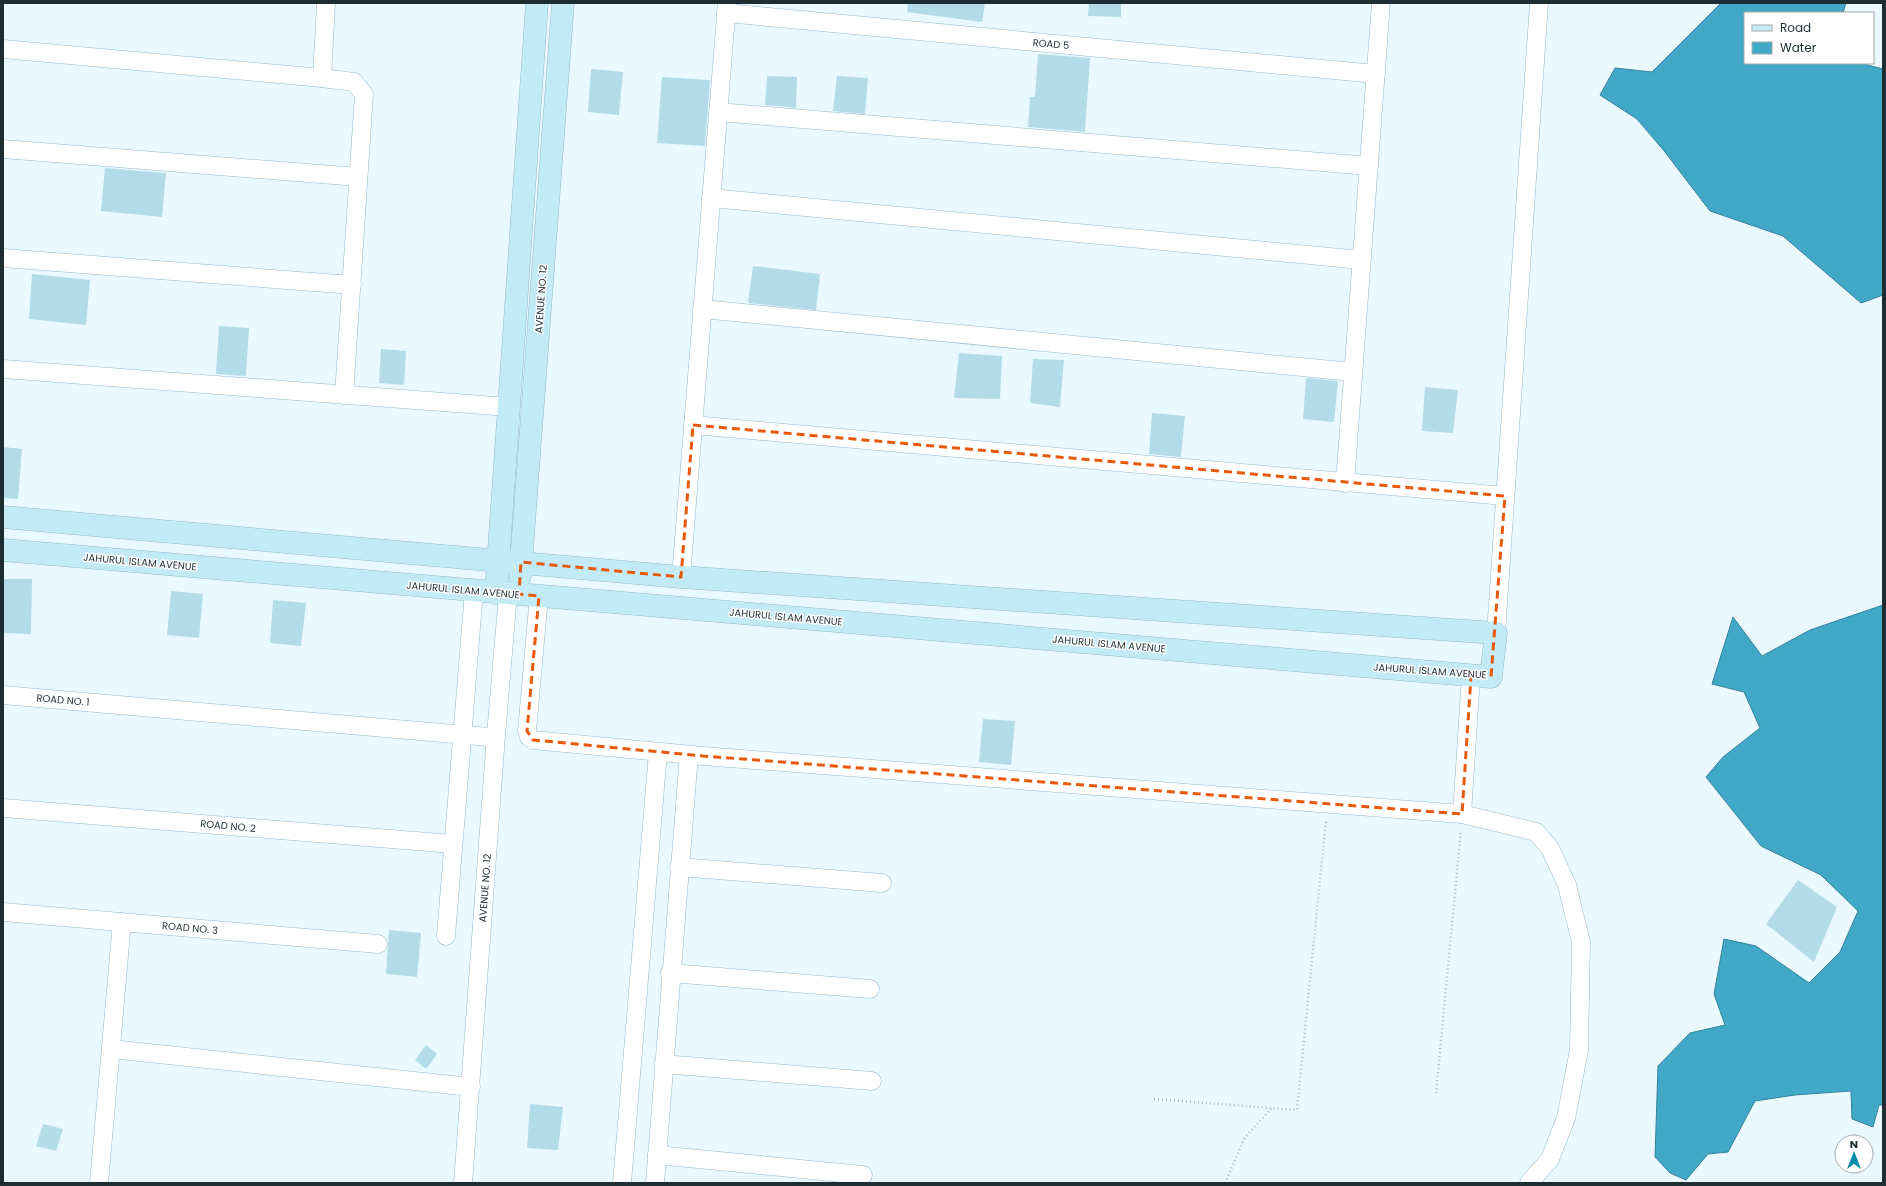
<svg xmlns="http://www.w3.org/2000/svg" width="1886" height="1186" font-family="Poppins,sans-serif">
<rect width="100%" height="100%" fill="#eaf9ff"/>
<g fill="#41a8c7" stroke="#36839a">
<polygon points="1721,3 1846,3 1843,13 1745,13 1745,63 1860,63 1883,69 1883,295 1861,303 1783,236 1710,211 1665,152 1637,119 1600,95 1615,68 1652,72"/>
<polygon points="1883,605 1883,1105 1879,1105 1873,1127 1852,1119 1851,1091 1795,1095 1755,1101 1728,1152 1708,1154 1686,1180 1670,1173 1655,1157 1658,1066 1690,1033 1725,1025 1714,994 1724,939 1756,946 1809,983 1840,952 1858,911 1821,875 1761,846 1706,777 1723,757 1760,728 1744,692 1712,684 1733,617 1762,656 1810,630"/>
</g>
<g fill="#b4dbe8">
<polygon points="908,3 985,3 982,22 907,12"/>
<polygon points="1089,3 1121,4 1121,17 1088,16"/>
<polygon points="1038,54 1090,58 1085,132 1028,127 1030,97 1035,97"/>
<polygon points="591,69 623,72 619,115 588,112"/>
<polygon points="767,76 797,77 796,108 765,105"/>
<polygon points="837,76 868,78 865,114 833,111"/>
<polygon points="662,77 710,80 705,146 657,143"/>
<polygon points="105,168 166,173 162,217 101,211"/>
<polygon points="753,266 820,274 816,310 748,303"/>
<polygon points="32,274 90,280 86,325 29,319"/>
<polygon points="219,326 249,328 246,376 216,374"/>
<polygon points="381,349 406,351 404,385 379,383"/>
<polygon points="959,353 1002,356 1000,399 954,398"/>
<polygon points="1033,359 1064,360 1060,407 1030,403"/>
<polygon points="1306,378 1338,381 1334,422 1303,419"/>
<polygon points="1425,387 1458,390 1453,433 1422,431"/>
<polygon points="1152,413 1185,416 1181,457 1149,454"/>
<polygon points="3,447 22,449 18,499 3,498"/>
<polygon points="3,579 32,579 31,634 3,633"/>
<polygon points="171,591 203,594 199,638 167,635"/>
<polygon points="273,600 306,603 301,646 270,643"/>
<polygon points="983,719 1015,721 1011,765 979,762"/>
<polygon points="1798,880 1837,907 1814,962 1766,924"/>
<polygon points="389,930 421,933 417,977 386,974"/>
<polygon points="426,1045 437,1054 426,1069 415,1060"/>
<polygon points="530,1104 563,1107 558,1150 527,1148"/>
<polygon points="43,1124 63,1129 56,1151 36,1146"/>
</g>
<g fill="none" stroke-linecap="round" stroke-linejoin="round">
<g stroke="#93b9c7" stroke-width="19">
<g id="street">
<polyline points="326,3 322,78 354,82 364,94 344,395"/>
<polyline points="726,13 1376,74"/>
<polyline points="3,49 322,78"/>
<polyline points="718,112 1369,166"/>
<polyline points="3,149 358,177"/>
<polyline points="711,198 1361,260"/>
<polyline points="3,258 352,285"/>
<polyline points="702,309 1353,372"/>
<polyline points="3,369 509,407"/>
<polyline points="693,425 1505,496"/>
<polyline points="1345,483 1381,3"/>
<polyline points="681,577 727,3"/>
<polyline points="539,596 527,731 529,737 533,740 703,756 1462,814 1536,832 1550,848 1567,885 1581,942 1579,1050 1566,1118 1550,1159 1529,1183"/>
<polyline points="1496,633 1539,3"/>
<polyline points="3,695 489,737 496,735"/>
<polyline points="3,808 453,844"/>
<polyline points="1462,814 1471,676"/>
<polyline points="679,867 882,883"/>
<polyline points="3,912 378,944"/>
<polyline points="446,936 474,591"/>
<polyline points="670,973 870,989"/>
<polyline points="111,1049 471,1087"/>
<polyline points="663,1064 872,1081"/>
<polyline points="657,1155 863,1175"/>
<polyline points="99,1183 122,922"/>
<polyline points="463,1183 496,735 508,594"/>
<polyline points="622,1183 658,752"/>
<polyline points="655,1183 689,755"/>
</g>
</g>
<g stroke="#93b9c7" stroke-width="23">
<g id="secondary">
<polyline points="3,517 681,577 1496,633 1491,677 3,550"/>
<polyline points="520,576 563,3"/>
<polyline points="496,593 537,3"/>
</g>
</g>
<g stroke="#abbabf" stroke-width="2.5" stroke-dasharray="1 3" stroke-linecap="butt">
<polyline points="1436,1093 1461,830"/>
<polyline points="1154,1099 1297,1110 1326,820"/>
<polyline points="1225,1183 1245,1137 1272,1108"/>
</g>
<use href="#street" stroke="#fff" stroke-width="18"/>
<use href="#secondary" stroke="#c3ebf6" stroke-width="22"/>
</g>
<path fill="none" stroke="#e8590c" stroke-width="3" stroke-dasharray="8 5" stroke-linejoin="round" d="M 693,425 L 1505,496 L 1491,677 L 1471,676 L 1462,814 L 703,756 L 533,740 L 527,731 L 539,596 L 519,594 L 521,562 L 681,577 Z"/>
<g text-anchor="middle" dominant-baseline="central" stroke-width="3" stroke-linejoin="round" paint-order="stroke">
<g font-size="10" fill="#1e2d32" stroke="#fff">
<text transform="translate(1051 44) rotate(5)">ROAD 5</text>
<text transform="translate(541 299) rotate(-86)">AVENUE NO. 12</text>
<text transform="translate(140 562) rotate(5)">JAHURUL ISLAM AVENUE</text>
<text transform="translate(463 590) rotate(5)">JAHURUL ISLAM AVENUE</text>
<text transform="translate(786 617) rotate(5)">JAHURUL ISLAM AVENUE</text>
<text transform="translate(1109 644) rotate(5)">JAHURUL ISLAM AVENUE</text>
<text transform="translate(1430 671) rotate(4)">JAHURUL ISLAM AVENUE</text>
<text transform="translate(63 700) rotate(5)">ROAD NO. 1</text>
<text transform="translate(228 826) rotate(5)">ROAD NO. 2</text>
<text transform="translate(485 888) rotate(-86)">AVENUE NO. 12</text>
<text transform="translate(190 928) rotate(5)">ROAD NO. 3</text>
</g>
</g>
<rect width="1886" height="1186" fill="none" stroke="#1e2d32" stroke-width="8"/>
<rect x="1744" y="12" width="130" height="52" fill="#ffffff" stroke="#a5abad"/>
<rect x="1752" y="25" width="20" height="6" fill="#c3ebf6" stroke="#a5abad"/>
<text x="1780" y="32" font-size="12" fill="#1e2d32">Road</text>
<rect x="1752" y="42" width="20" height="12" fill="#41a8c7" stroke="#a5abad"/>
<text x="1780" y="52" font-size="12" fill="#1e2d32">Water</text>
<g transform="translate(1854 1154)"><circle r="19" fill="#ffffff" stroke="#a5abad"/>
<path d="M0-3L7 15L0 10L-7 15Z" fill="#048cab"/>
<text y="-6" font-size="11" font-weight="bold" text-anchor="middle" fill="#1e2d32">N</text>
</g>
</svg>
